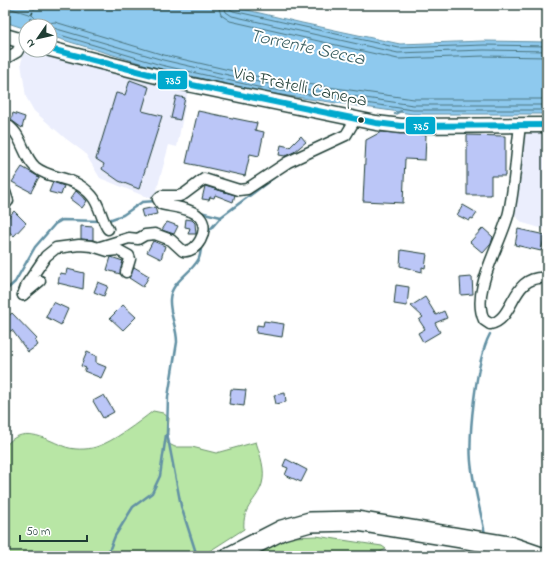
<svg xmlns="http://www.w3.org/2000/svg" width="552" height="561" font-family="'Indie Flower',sans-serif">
<rect width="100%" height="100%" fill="#fff"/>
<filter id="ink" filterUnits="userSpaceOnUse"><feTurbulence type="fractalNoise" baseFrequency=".025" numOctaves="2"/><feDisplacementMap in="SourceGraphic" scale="8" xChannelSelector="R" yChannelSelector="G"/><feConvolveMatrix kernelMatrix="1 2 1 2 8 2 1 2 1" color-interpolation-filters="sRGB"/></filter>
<g filter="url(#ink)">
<g fill="#ebeefd">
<polygon points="25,48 26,50 33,50 188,90 177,147 169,145 154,200 100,178 85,153 65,138 34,111 26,97 21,63"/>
<polygon points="528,132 547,132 547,230 523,223 514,215 522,141"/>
</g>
<g fill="#b8e6a5" stroke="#6c926c">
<path d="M 153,411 L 163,413 L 169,418 L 167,443 L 175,447 L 192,447 L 216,453 L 256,442 C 260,455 266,470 262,484 C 257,501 242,506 244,529 L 202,556 L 5,556 L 5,447 C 21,424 44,438 63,446 C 72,450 87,450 96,447 C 113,442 139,422 153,411 Z"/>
<polygon points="316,536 382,546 386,549 372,556 246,556 276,542 294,537"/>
</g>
<polygon fill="#8ec9ee" stroke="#6291a4" points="5,5 226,5 302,23 400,44 484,41 547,42 547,114 413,114 261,92 160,69 50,36 50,26 26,26 26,29 5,22"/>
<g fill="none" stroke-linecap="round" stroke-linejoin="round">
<g stroke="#4b757e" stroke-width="1">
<polyline points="218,5 221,15 230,21 398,59 484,56 547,57"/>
<polyline points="224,5 226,12 232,16 398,53 484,50 547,51"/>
<polyline points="229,5 230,9 233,11 399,48 484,45 547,46"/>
<polyline points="5,7 32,15 41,24 55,22 164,55 264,78 414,99 547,99"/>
<polyline points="50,27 163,60 263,83 413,105 547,105"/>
<polyline points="50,32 161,65 262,88 413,110 547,110"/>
</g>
<g stroke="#6291a4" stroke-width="2.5">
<polyline points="5,53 13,49"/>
<polyline points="395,114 401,111"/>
<polyline points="200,212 221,217"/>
<polyline points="106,221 123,215 142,202 156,201"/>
<polyline points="207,233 221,217 280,173"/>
<polyline points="5,291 15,282 35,247 55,224 62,220 101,221"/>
<path d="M 485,534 C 481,513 475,492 472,470 C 467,440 476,360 490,334"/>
<polyline points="107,556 115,536 133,507 152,493 160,476 166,435"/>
<path d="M 197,556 L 181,506 L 167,433 L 168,397 L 177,342 C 177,327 169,314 170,299 C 171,282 190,274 198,260 C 201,256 200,250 202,245"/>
<polyline points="484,556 484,552"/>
</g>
</g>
<g fill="#bbc6f7" stroke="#1f3d34">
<polygon points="130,80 149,87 142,111 162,116 139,189 119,181 102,169 104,164 96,159 116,93 125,95"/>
<polygon points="176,96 185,98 180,120 171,118"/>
<polygon points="198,111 257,123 255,130 264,132 259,156 250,154 245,176 186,163"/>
<polygon points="13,113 25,117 22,128 11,120"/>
<polygon points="381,132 426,135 425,160 405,159 403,203 363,201 366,140"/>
<polygon points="467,135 505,136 505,176 491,176 491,195 467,195"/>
<polygon points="301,136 306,142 294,152 285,156 279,155 281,145 290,147"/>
<polygon points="22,167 39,177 31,192 12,182"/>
<polygon points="53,182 64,186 61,195 49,192"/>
<polygon points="205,186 235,195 233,202 215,195 214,198 210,197 209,200 202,199"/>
<polygon points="76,191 87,201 82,208 70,199"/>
<polygon points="463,205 477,213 473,219 471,218 469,221 457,215"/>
<polygon points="155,207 157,214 143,217 141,210"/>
<polygon points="14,211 26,223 14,236 5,228 5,221"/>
<polygon points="186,219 192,220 195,223 196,234 188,234 190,228 185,227"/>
<polygon points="167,222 178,226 174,234 162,230"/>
<polygon points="81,226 93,227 93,240 81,239"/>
<polygon points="483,228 493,237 491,244 483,253 470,242"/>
<polygon points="518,229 545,235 541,251 515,245"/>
<polygon points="153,241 165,246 161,259 147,252"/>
<polygon points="401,250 427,254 425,268 422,267 422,272 400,266"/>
<polygon points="111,257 123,261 120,274 107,270"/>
<polygon points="134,267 149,276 143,287 129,278"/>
<polygon points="67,269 84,273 83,289 58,283 60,273 66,274"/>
<polygon points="472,277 473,294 461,295 460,278"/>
<polygon points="98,282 108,286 104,296 94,292"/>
<polygon points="396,285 409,287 407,306 394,304"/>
<polygon points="425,297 436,315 444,311 447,318 435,323 440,332 423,342 418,333 425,329 419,320 423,317 411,306"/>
<polygon points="53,302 68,309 61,325 46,317"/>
<polygon points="123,305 136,317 123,330 110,318"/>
<polygon points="12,313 37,339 35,340 38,345 28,352 12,330 9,332 5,327 5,319"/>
<polygon points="264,321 284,324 282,337 256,333 257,325 263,326"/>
<polygon points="87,352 96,356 96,363 106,367 101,378 84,371 86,368 81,366"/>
<polygon points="231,389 246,390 244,406 229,404"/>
<polygon points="285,393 286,402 276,404 274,395"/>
<polygon points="104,395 114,412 103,418 93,401"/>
<polygon points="286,459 307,470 301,482 285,475 288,468 283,466"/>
</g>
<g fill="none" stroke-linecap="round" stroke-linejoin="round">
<g stroke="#1f3d34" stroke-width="13">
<g id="street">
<polyline points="5,59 17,52 23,41"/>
<path d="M 5,124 C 22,132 22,155 35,167 C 52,181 73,174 92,196 C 100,205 101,219 108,229"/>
<path d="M 520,126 C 516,154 515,184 509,212 C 502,243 470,290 484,320 L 490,324 C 516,319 510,274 547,278"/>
<polyline points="5,192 8,201 5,204"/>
<path d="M 100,247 L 129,238 L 138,239 L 145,235 L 155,234 L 171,240 L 183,251 C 197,253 209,231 201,219 C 194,208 172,207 161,204 L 158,199 L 161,196 L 179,196 L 184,194 L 204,179 L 239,190 L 247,189 L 288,162 L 346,135 L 355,120"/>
<polyline points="23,295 27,284 46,256 56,248 79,245 92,246 108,251 118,250 129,256 130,259 126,272"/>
<polyline points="23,295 40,281"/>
</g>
</g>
<g stroke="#1f3d34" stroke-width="17">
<g id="secondary">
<polyline points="5,36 26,42"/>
<polyline points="50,49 192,85 376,123 401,126 547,125"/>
</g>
</g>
<g stroke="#1f3d34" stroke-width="22">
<polyline id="highway" points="231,556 282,530 310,522 357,521 509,546 538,556"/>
</g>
<polyline stroke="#1f3d34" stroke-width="1.5" stroke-dasharray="3 3" stroke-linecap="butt" points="28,26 35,5"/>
<use href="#street" stroke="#fff" stroke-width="10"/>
<use href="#secondary" stroke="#fff" stroke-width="14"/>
<use href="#highway" stroke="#fff" stroke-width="19"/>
<g stroke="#fff" stroke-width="9">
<polyline id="bus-1" points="50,49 192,85 376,123 401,126 547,125"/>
</g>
<use href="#bus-1" stroke="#00a9ce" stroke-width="6"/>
</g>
</g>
<circle fill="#1f3d34" stroke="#fff" stroke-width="1.5" cx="361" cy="120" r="3.5"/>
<g text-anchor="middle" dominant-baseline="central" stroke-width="4" stroke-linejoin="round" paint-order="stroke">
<g font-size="18" fill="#1f3d34" stroke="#fff">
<text transform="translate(300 88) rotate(12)">Via Fratelli Canepa</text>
</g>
<g font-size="19" font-style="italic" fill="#3b6062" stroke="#fff">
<text transform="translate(307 48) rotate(12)">Torrente Secca</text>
</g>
</g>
<g stroke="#fff" stroke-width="1.5">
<rect x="157" y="70" width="31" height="20" rx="4" fill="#00a9ce"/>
<rect x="405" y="116" width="31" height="19" rx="4" fill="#00a9ce"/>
</g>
<g font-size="11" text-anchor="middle" font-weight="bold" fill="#fff">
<text x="173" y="84">735</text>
<text x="421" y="130">735</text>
</g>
<rect width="552" height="561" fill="none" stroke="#fff" stroke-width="20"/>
<rect x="10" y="10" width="532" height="541" fill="none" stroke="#1f3d34" stroke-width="1.5" filter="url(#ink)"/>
<g transform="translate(38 38) rotate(236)"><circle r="19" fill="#ffffff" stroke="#a5b1ae"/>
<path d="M0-3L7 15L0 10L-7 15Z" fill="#1f3d34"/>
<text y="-6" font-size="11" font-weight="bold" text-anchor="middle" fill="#1f3d34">N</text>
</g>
<path d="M20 535v6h67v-6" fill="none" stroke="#1f3d34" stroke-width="2"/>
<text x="26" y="535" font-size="12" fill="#1f3d34" stroke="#ffffff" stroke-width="3" paint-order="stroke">50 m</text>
</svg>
